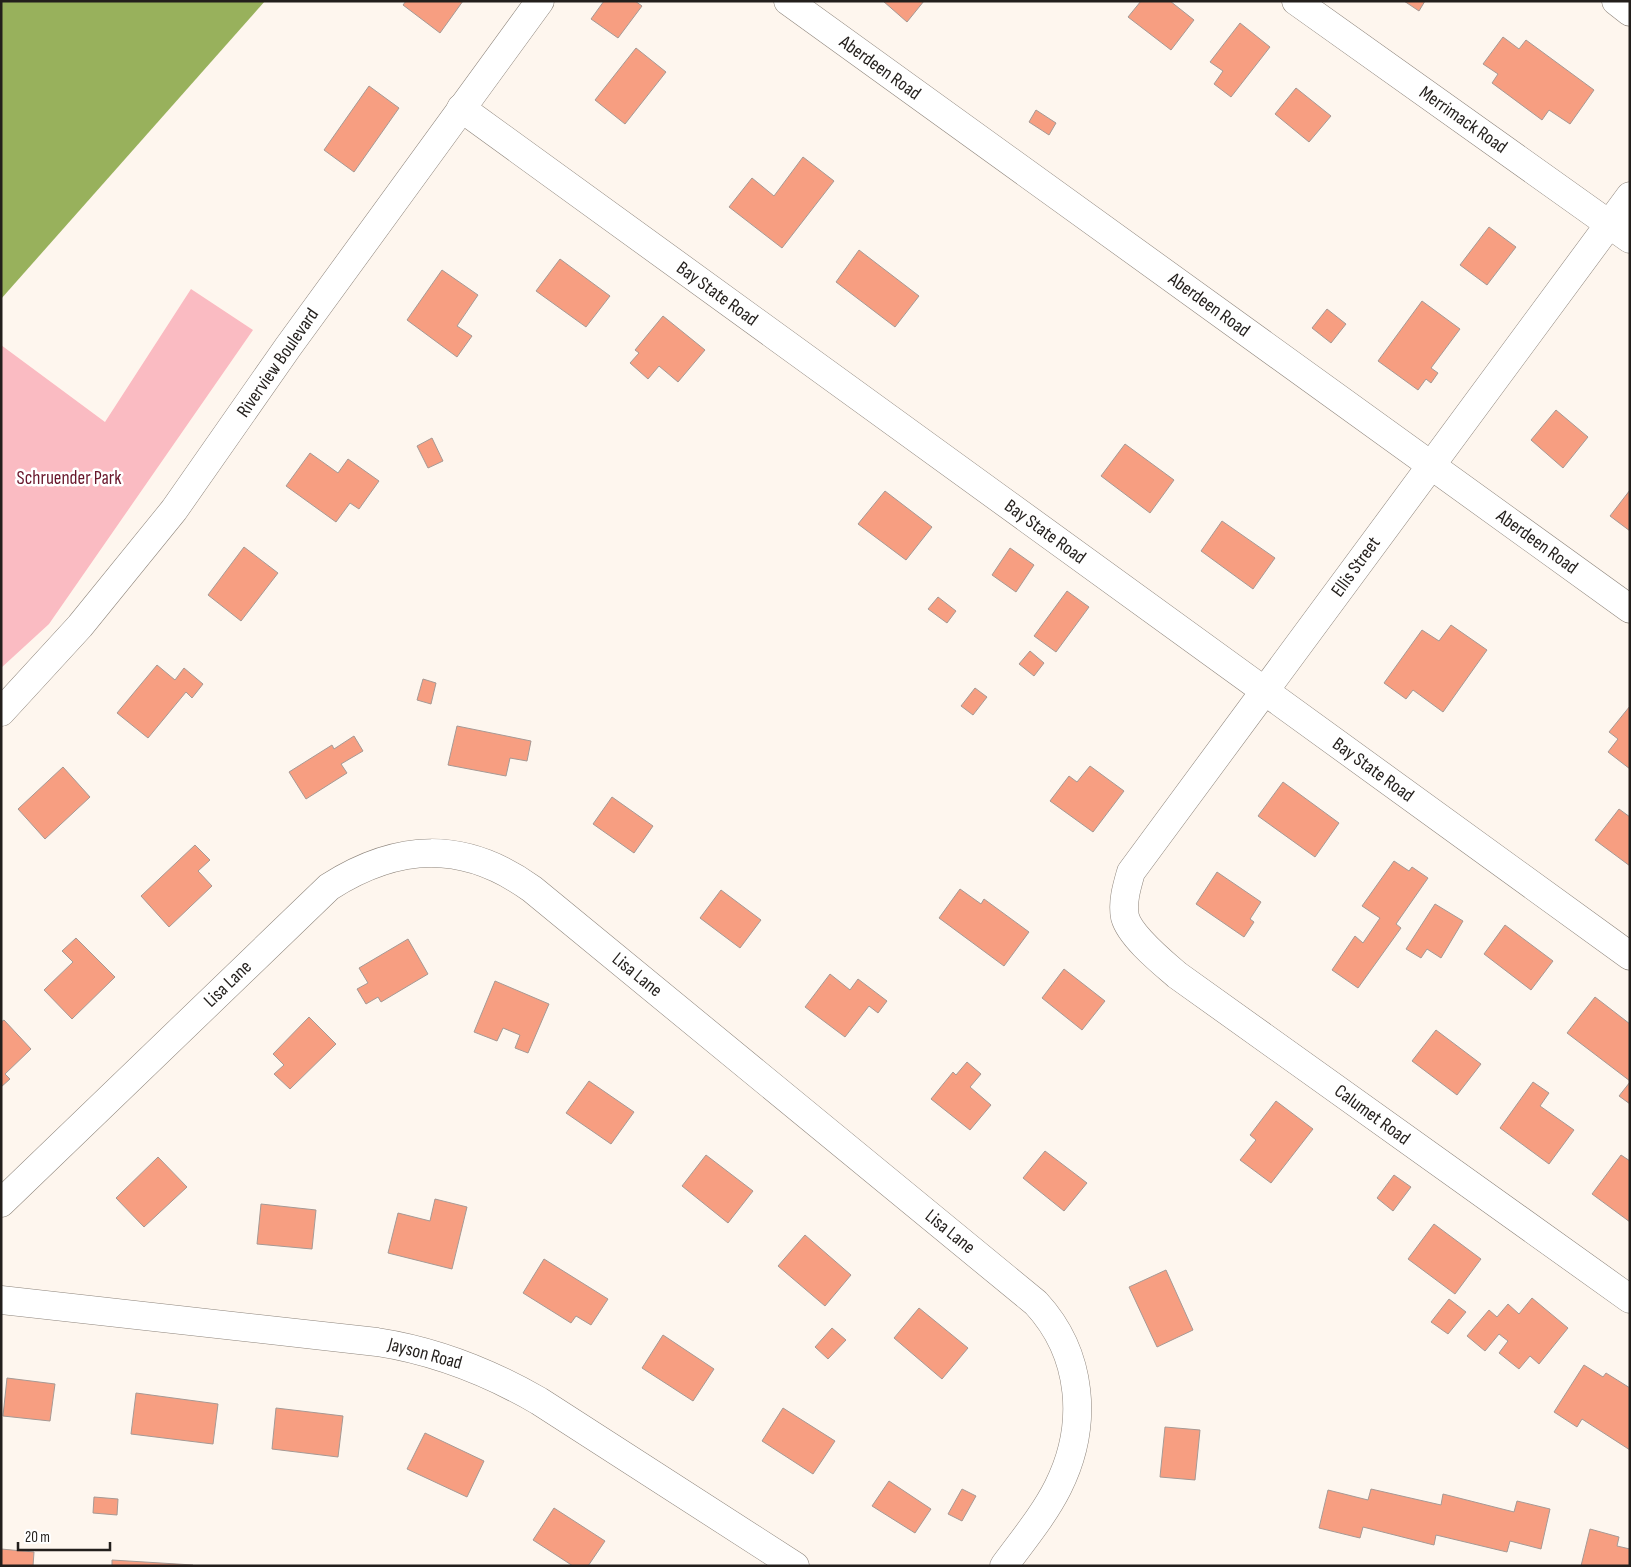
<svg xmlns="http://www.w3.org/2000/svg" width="1631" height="1567" font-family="'Sofia Sans Condensed',sans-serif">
<rect width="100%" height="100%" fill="#fef6ee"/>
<polygon fill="#fabbc2" points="191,289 253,330 49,624 1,668 1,345 105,422"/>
<polygon fill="#98b15c" points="1,1 265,1 1,299"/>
<g fill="#f79e81" stroke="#a69994">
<polygon points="406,1 463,1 440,33 403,5"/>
<polygon points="604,1 635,1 642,6 618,38 591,19"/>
<polygon points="883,1 924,1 907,22"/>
<polygon points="1141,1 1170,1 1194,20 1171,50 1128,17"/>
<polygon points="1404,1 1425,1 1419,11"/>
<polygon points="1240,23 1270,47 1231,97 1214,84 1223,71 1210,62"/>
<polygon points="1503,37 1519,49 1526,40 1594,90 1570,124 1549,110 1542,120 1492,83 1498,74 1483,64"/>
<polygon points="636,48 666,72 625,124 595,100"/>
<polygon points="369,86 399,108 354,172 324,150"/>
<polygon points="1296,88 1331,116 1309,142 1275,114"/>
<polygon points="1036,110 1056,123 1049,135 1029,122"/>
<polygon points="803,157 834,181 782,248 729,207 752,178 774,196"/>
<polygon points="1489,227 1516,247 1487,285 1460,265"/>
<polygon points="859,250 919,296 895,327 836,282"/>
<polygon points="560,259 610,296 586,327 536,291"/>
<polygon points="442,270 478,295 457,326 472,336 457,357 407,320"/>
<polygon points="1422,301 1460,329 1431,368 1438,373 1431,383 1426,379 1418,390 1378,361"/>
<polygon points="1327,309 1346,324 1331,343 1312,328"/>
<polygon points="663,316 705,350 678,382 659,366 648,379 630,363 639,353 635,350"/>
<polygon points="1556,410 1588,437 1563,468 1531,440"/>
<polygon points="432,438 443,461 428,468 417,446"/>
<polygon points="1125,444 1174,480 1150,513 1101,476"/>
<polygon points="310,453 338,473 348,459 379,481 359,509 350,503 336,522 286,486"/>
<polygon points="1630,490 1630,531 1610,516"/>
<polygon points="885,491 932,527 906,560 858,524"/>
<polygon points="1222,521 1275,558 1253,589 1201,551"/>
<polygon points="244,547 278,573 241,621 208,595"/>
<polygon points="1010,548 1034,565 1016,592 992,575"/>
<polygon points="1067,591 1089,607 1056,652 1034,636"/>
<polygon points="938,597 956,611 947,623 928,609"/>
<polygon points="1451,625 1487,650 1443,712 1413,690 1406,699 1384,683 1422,630 1439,641"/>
<polygon points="1030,651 1044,663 1034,676 1019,664"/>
<polygon points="157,665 175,680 184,668 203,684 192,698 186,692 148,738 117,713"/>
<polygon points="423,679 436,683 431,704 417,700"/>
<polygon points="975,688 987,697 973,715 961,706"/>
<polygon points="1630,706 1630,769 1608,752 1618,739 1609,732"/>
<polygon points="457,726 531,741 527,761 510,758 506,776 448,765"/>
<polygon points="354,736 363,751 341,764 347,773 306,799 289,772 332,745 334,749"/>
<polygon points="1090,766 1124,791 1093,832 1050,801 1069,776 1077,782"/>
<polygon points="63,767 90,797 45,839 18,809"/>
<polygon points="1283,782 1339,823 1315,857 1258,816"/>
<polygon points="612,797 653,826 634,853 593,824"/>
<polygon points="1619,809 1630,817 1630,866 1595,840"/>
<polygon points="195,845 210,860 198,871 212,886 169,927 141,896"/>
<polygon points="1394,861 1409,871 1412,867 1428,878 1396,924 1401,928 1358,988 1332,970 1355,936 1363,943 1380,918 1362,906"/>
<polygon points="1217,872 1261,902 1250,919 1254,922 1244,937 1196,904"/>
<polygon points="960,889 981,904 984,899 1029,932 1004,966 939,918"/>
<polygon points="721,890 761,920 740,948 700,918"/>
<polygon points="1435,904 1463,921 1441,958 1427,949 1421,958 1406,949"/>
<polygon points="1505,925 1553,961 1531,990 1484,954"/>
<polygon points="76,938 115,977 72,1019 44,990 73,962 62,951"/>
<polygon points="408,939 428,974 381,1002 378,997 366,1004 357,989 368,983 359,968"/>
<polygon points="1064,969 1105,1001 1082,1030 1042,998"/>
<polygon points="830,974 850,990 858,979 887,1001 878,1013 869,1006 845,1037 805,1007"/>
<polygon points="495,981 549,1004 528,1053 515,1048 520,1035 503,1028 497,1041 474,1032"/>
<polygon points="1595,997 1630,1024 1630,1081 1567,1033"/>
<polygon points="309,1017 336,1044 290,1089 274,1074 284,1065 273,1054"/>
<polygon points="4,1020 31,1049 5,1074 10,1079 1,1087 1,1022"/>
<polygon points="1436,1030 1481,1064 1457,1095 1412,1061"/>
<polygon points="967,1062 981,1074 970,1087 991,1105 970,1130 931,1099 953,1072 956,1075"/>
<polygon points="589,1081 634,1112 611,1144 566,1113"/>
<polygon points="1533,1082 1549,1093 1540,1106 1574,1130 1549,1164 1500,1128"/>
<polygon points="1630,1082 1630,1104 1619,1096"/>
<polygon points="1276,1101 1313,1129 1271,1183 1240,1160 1256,1140 1250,1135"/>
<polygon points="1045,1151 1087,1183 1064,1211 1023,1178"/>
<polygon points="706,1155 753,1191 728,1223 682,1186"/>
<polygon points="1621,1155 1630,1161 1630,1222 1592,1194"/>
<polygon points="158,1157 187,1187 144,1227 116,1198"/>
<polygon points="1394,1175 1411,1187 1393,1211 1377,1198"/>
<polygon points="435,1199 467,1207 452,1269 388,1253 398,1213 430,1221"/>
<polygon points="261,1204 316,1210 312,1249 257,1244"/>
<polygon points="1434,1224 1481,1259 1455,1294 1408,1259"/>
<polygon points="805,1235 851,1275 825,1306 778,1266"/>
<polygon points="544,1259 608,1299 591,1325 576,1316 571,1323 523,1293"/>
<polygon points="1166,1270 1193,1330 1157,1347 1129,1287"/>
<polygon points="1532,1298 1568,1328 1539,1364 1530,1356 1519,1369 1499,1353 1508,1341 1499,1334 1485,1351 1467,1336 1489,1310 1497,1317 1508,1304 1519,1314"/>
<polygon points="1449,1299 1466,1312 1448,1334 1431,1322"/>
<polygon points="919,1308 968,1348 942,1379 894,1338"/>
<polygon points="832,1328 846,1340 828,1359 815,1347"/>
<polygon points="663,1335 714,1369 693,1401 642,1368"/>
<polygon points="1584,1365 1603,1377 1606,1373 1630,1388 1630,1450 1582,1419 1577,1427 1554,1412"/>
<polygon points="7,1378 55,1384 50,1421 3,1416"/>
<polygon points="136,1393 218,1404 213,1444 131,1434"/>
<polygon points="276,1408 343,1416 338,1457 272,1449"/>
<polygon points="783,1408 835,1441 813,1474 762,1441"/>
<polygon points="1165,1427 1200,1430 1195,1480 1160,1477"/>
<polygon points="425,1433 484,1461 467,1497 407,1469"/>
<polygon points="889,1481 931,1509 915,1533 872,1506"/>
<polygon points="962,1489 976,1496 962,1521 948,1514"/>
<polygon points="1371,1489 1441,1505 1443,1494 1514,1512 1517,1501 1550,1509 1541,1549 1510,1541 1507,1552 1436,1535 1434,1545 1363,1527 1360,1538 1319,1528 1328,1490 1368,1500"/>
<polygon points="94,1497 118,1499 117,1515 93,1513"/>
<polygon points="554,1508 605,1541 588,1566 573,1566 533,1540"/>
<polygon points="1590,1529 1619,1537 1617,1546 1630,1549 1630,1566 1581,1566"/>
<polygon points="1,1549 34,1552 33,1566 1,1566"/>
<polygon points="112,1560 193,1565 193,1566 112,1566"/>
</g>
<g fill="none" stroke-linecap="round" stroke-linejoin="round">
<g stroke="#8e857c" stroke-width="29">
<g id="minor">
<polyline points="788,1 1630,609"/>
<polyline points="1296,1 1630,239"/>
<polyline points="1616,1 1630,12"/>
<polyline points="461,108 1630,956"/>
<path d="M 1630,196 L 1131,872 C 1127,886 1122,902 1125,917 C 1130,936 1162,962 1177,975 L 1630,1299"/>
<polyline points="1,712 80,626 174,510 288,347 540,1"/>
<path d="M 1,1203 L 329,887 C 398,843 464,840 532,889 L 1036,1303 C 1083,1354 1089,1425 1058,1487 C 1044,1515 1023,1540 1004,1566"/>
<path d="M 1,1300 L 377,1342 C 436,1351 487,1371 539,1401 L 795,1566"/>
</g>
</g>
<use href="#minor" stroke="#fff" stroke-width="28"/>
</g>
<g text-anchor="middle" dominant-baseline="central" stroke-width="5" stroke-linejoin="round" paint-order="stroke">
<g font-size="19" fill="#231f1c" stroke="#fff">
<text transform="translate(880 68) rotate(36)">Aberdeen Road</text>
<text transform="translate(1463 120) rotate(35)">Merrimack Road</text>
<text transform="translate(717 294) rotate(36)">Bay State Road</text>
<text transform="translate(1209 305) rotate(36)">Aberdeen Road</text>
<text transform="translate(278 363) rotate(-55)">Riverview Boulevard</text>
<text transform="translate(1045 532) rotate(36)">Bay State Road</text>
<text transform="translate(1537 542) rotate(36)">Aberdeen Road</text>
<text transform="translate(1356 567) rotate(-54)">Ellis Street</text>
<text transform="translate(1373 770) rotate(36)">Bay State Road</text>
<text transform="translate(637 975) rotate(39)">Lisa Lane</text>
<text transform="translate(228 984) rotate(-44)">Lisa Lane</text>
<text transform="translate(1372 1115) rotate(36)">Calumet Road</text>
<text transform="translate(950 1232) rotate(39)">Lisa Lane</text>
<text transform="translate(425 1354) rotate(15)">Jayson Road</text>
</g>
<g font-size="19" fill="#68152a" stroke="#fff">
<text x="69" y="478">Schruender Park</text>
</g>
</g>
<rect width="1631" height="1567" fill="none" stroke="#231f1c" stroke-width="5"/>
<path d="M18 1542v8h92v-8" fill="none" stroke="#231f1c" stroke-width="2.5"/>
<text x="25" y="1542" font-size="15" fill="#231f1c" stroke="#ffffff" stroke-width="4" paint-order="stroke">20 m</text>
</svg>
